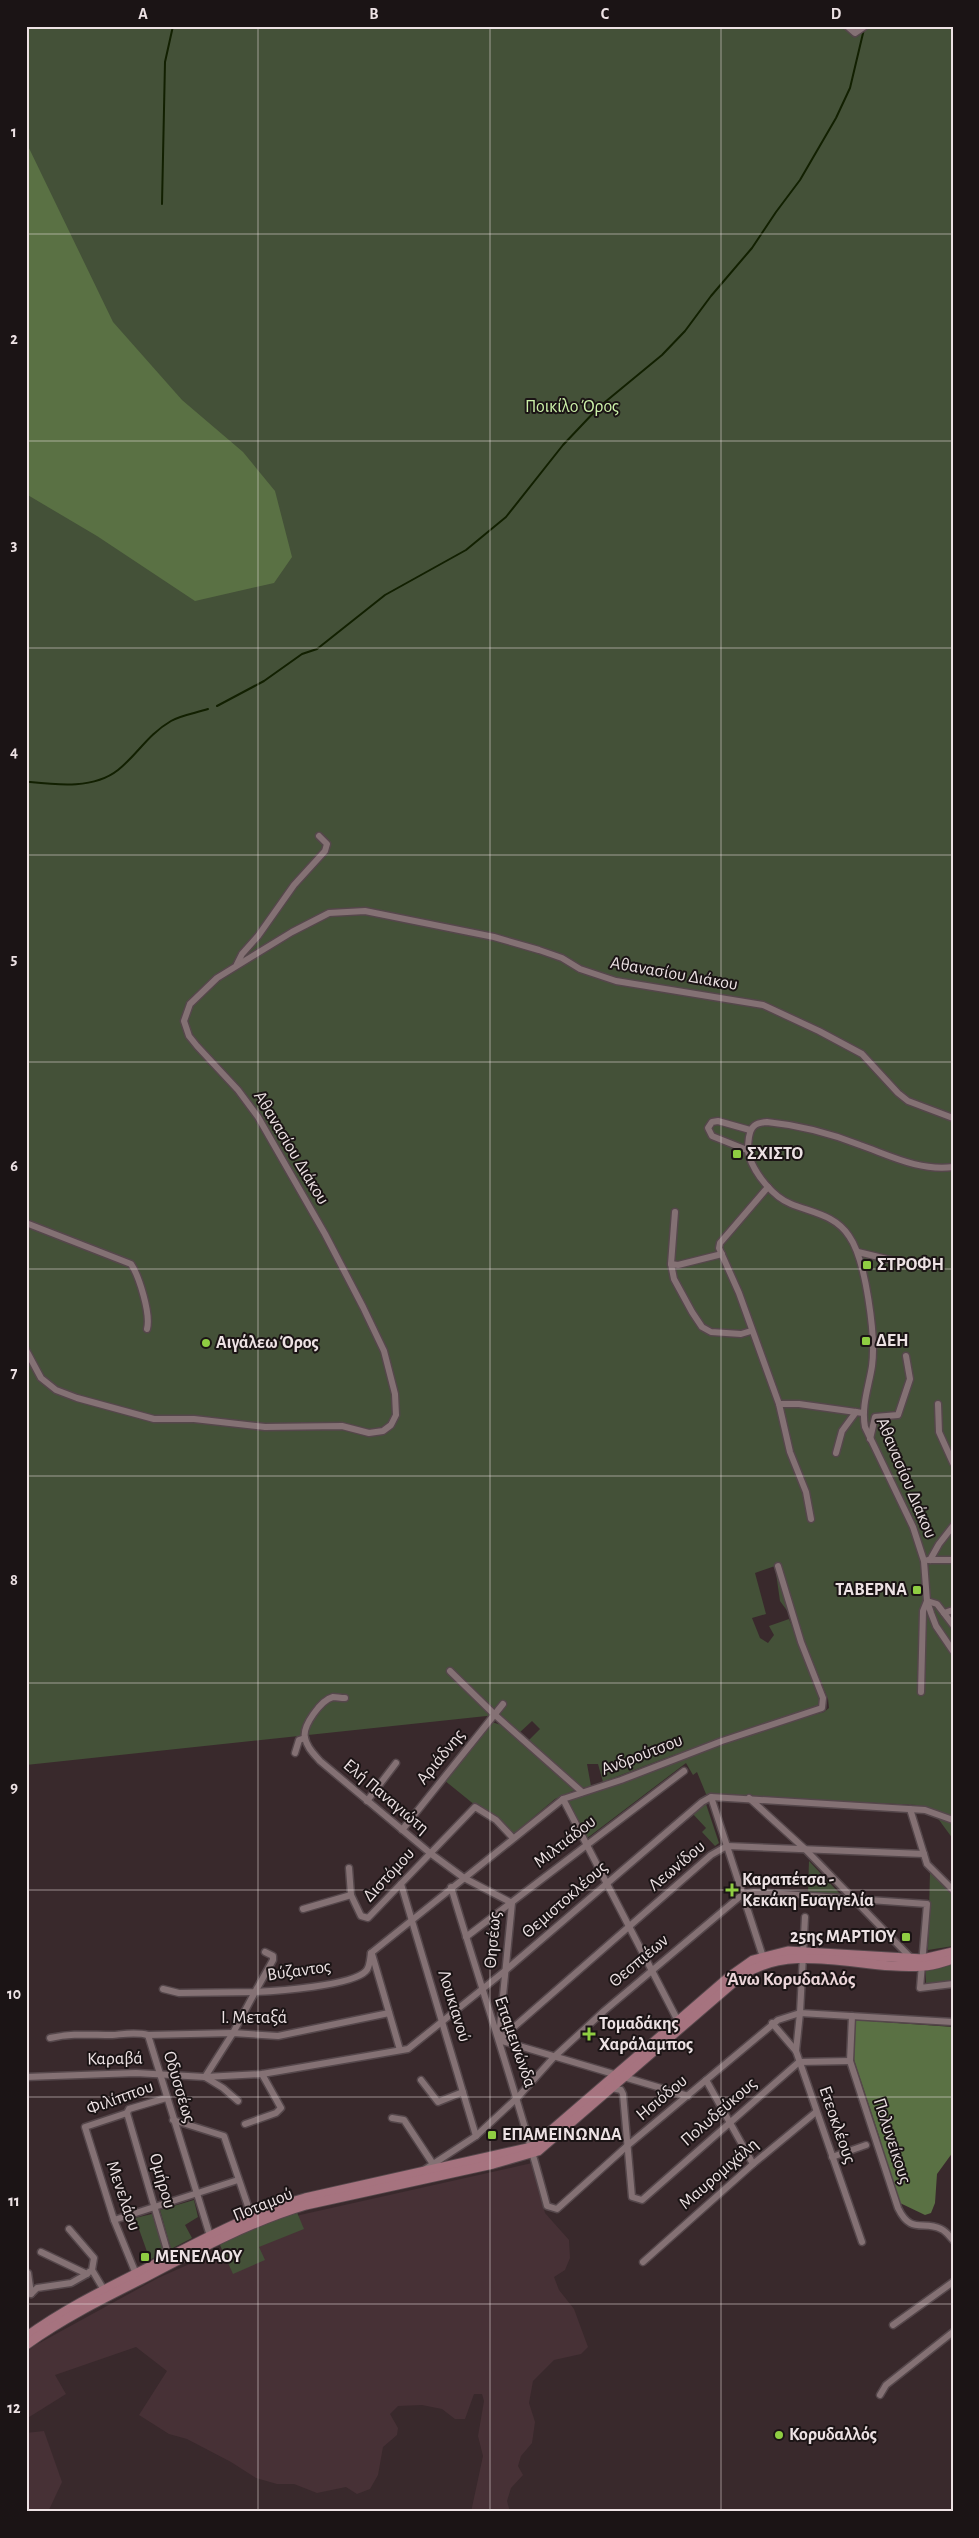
<svg xmlns="http://www.w3.org/2000/svg" width="979" height="2538" font-family="'Alegreya Sans',sans-serif">
<rect width="100%" height="100%" fill="#39292c"/>
<g fill="#473136">
<polygon points="532,2163 545,2213 569,2240 570,2258 565,2270 554,2277 559,2290 574,2309 588,2347 581,2354 554,2360 533,2381 529,2403 535,2422 532,2443 521,2456 518,2466 523,2475 511,2488 507,2501 510,2512 471,2512 483,2456 478,2436 484,2401 482,2394 474,2394 465,2419 455,2419 442,2409 422,2405 398,2406 390,2414 398,2428 397,2435 383,2447 378,2475 370,2489 357,2494 346,2487 317,2493 294,2484 277,2484 256,2478 231,2462 187,2439 169,2434 139,2415 167,2371 136,2347 55,2375 66,2394 26,2419 26,2353 34,2346 158,2278 300,2215"/>
<polygon points="44,2431 62,2482 48,2512 26,2512 26,2433"/>
</g>
<g fill="#445138">
<polygon points="26,26 953,26 953,1839 931,1809 916,1805 706,1794 697,1772 693,1775 686,1763 586,1839 567,1800 780,1724 824,1712 829,1708 828,1699 799,1627 780,1601 775,1566 755,1573 766,1614 752,1618 760,1638 768,1643 774,1635 769,1626 789,1619 821,1698 820,1704 814,1708 671,1756 603,1782 598,1764 587,1764 591,1786 583,1788 527,1742 540,1729 532,1721 518,1734 496,1715 26,1765"/>
<polygon points="492,1722 504,1726 575,1790 555,1799 512,1835 444,1780"/>
<polygon points="703,1804 706,1804 719,1843 715,1846 702,1832 706,1828 692,1813"/>
<polygon points="809,1861 840,1894 808,1892"/>
<polygon points="930,1872 953,1896 953,1946 928,1950"/>
<polygon points="953,1964 953,1980 926,1984 926,1969"/>
<polygon points="194,2200 198,2217 185,2225 192,2238 171,2249 160,2210"/>
<polygon points="296,2210 304,2229 259,2247 265,2260 233,2274 219,2243"/>
<polygon points="152,2214 164,2252 150,2260 135,2218"/>
</g>
<g fill="#5a7144">
<polygon points="26,142 113,322 182,400 243,452 275,491 292,557 274,583 195,601 97,536 26,494"/>
<polygon points="855,2020 953,2027 953,2152 937,2174 935,2203 931,2213 925,2215 900,2203 891,2186 880,2139 854,2060"/>
</g>
<g fill="none" stroke-linecap="round" stroke-linejoin="round">
<g stroke="#122001" stroke-width="2">
<polyline points="162,204 165,62 173,26"/>
<polyline points="217,706 264,681 302,654 317,649 385,595 466,550 506,517 563,445 599,407 662,355 685,331 711,296 752,248 776,212 800,180 836,118 850,88 864,29"/>
<path d="M 29,782 C 58,785 94,789 118,770 C 138,754 147,735 171,721 C 181,715 196,713 208,709"/>
</g>
<g stroke="#55474b" stroke-width="9">
<g id="street">
<polyline points="847,26 855,33 865,26"/>
<polyline points="237,964 242,954 258,936 294,885 325,851 327,844 319,836"/>
<polyline points="747,1150 712,1136 708,1128 712,1122 718,1121 750,1130"/>
<path d="M 953,1167 C 919,1171 891,1156 860,1145 C 832,1134 797,1125 767,1122 C 755,1123 751,1126 749,1137 C 748,1144 747,1150 749,1156 C 755,1174 773,1197 791,1204 C 813,1213 835,1215 849,1236 C 866,1260 876,1337 872,1366 C 869,1386 861,1406 865,1427 L 913,1527 L 924,1561 L 927,1601 L 931,1613 L 936,1626 L 953,1651"/>
<polyline points="768,1187 720,1243 719,1248 739,1293 779,1404 799,1404 863,1413"/>
<polyline points="675,1212 671,1264 674,1279 692,1312 702,1327 711,1332 741,1334 751,1331"/>
<path d="M 26,1223 L 131,1264 C 139,1276 151,1314 147,1329"/>
<polyline points="858,1252 891,1260"/>
<polyline points="671,1264 678,1265 722,1254"/>
<polyline points="26,1350 41,1378 56,1390 77,1398 154,1419 194,1419 265,1427 342,1426 369,1433 383,1431 391,1425 396,1415 395,1394 384,1351 363,1307 325,1234 258,1117 238,1090 197,1046 189,1036 184,1021 190,1004 217,978 292,932 329,913 365,911 494,937 539,950 562,958 580,969 616,981 763,1005 819,1031 862,1054 898,1093 908,1101 953,1118"/>
<polyline points="779,1404 790,1452 806,1492 811,1519"/>
<polyline points="938,1404 939,1432 953,1463"/>
<polyline points="870,1439 875,1417 898,1415 910,1379 906,1356"/>
<polyline points="836,1453 842,1431 856,1412"/>
<polyline points="928,1560 953,1560"/>
<polyline points="930,1560 939,1544 953,1526"/>
<polyline points="944,1613 953,1610"/>
<polyline points="450,1671 494,1714 582,1792"/>
<polyline points="921,1692 923,1611 927,1601 937,1604 953,1625"/>
<path d="M 345,1698 C 341,1698 336,1697 333,1697 C 321,1700 302,1726 305,1738 C 307,1748 314,1754 320,1761 L 430,1853 L 464,1878 L 512,1903 L 499,2037"/>
<polyline points="295,1753 299,1740 305,1738"/>
<polyline points="711,1797 763,1957"/>
<polyline points="749,1798 805,1849 911,1958"/>
<polyline points="563,1799 678,2021"/>
<polyline points="367,1801 396,1763"/>
<polyline points="910,1809 927,1864 953,1890"/>
<polyline points="402,1830 503,1704"/>
<polyline points="349,1868 351,1895 361,1916 368,1918 475,1807 496,1820 513,1838"/>
<polyline points="401,1884 476,2136"/>
<path d="M 451,1887 C 483,1994 519,2099 547,2206 L 557,2209 L 627,2146 L 778,2020 L 800,2013 L 953,2022"/>
<polyline points="303,1909 351,1895"/>
<polyline points="466,1937 684,1771"/>
<polyline points="371,1953 563,1799 621,1780 722,1741 822,1708 823,1698 801,1642 778,1566"/>
<polyline points="372,1954 400,2050"/>
<polyline points="163,1989 179,1993 255,1992 273,1960 273,1956 265,1952"/>
<path d="M 852,2016 L 850,2061 L 898,2208 C 911,2235 923,2220 941,2229 C 946,2231 949,2236 953,2240"/>
<polyline points="772,2023 796,2051 862,2242"/>
<polyline points="148,2035 211,2239"/>
<path d="M 50,2038 C 73,2033 89,2035 112,2035 C 125,2034 136,2032 148,2035 L 233,2033 L 278,2036 L 389,2013"/>
<polyline points="499,2040 711,1855 727,1846 924,1854"/>
<polyline points="499,2040 688,2096"/>
<polyline points="796,2051 800,2013 805,1917"/>
<polyline points="26,2077 136,2073 205,2077 262,2074 408,2049 506,1970 702,1802 711,1797 925,1810 953,1820"/>
<path d="M 205,2077 L 233,2033 L 255,1992 C 276,1991 352,1986 366,1971 C 370,1967 370,1959 371,1953"/>
<polyline points="205,2077 223,2088 238,2101"/>
<polyline points="421,2080 438,2102 463,2092"/>
<polyline points="706,2080 753,2164"/>
<polyline points="612,2088 621,2090 623,2094 632,2197 642,2200 799,2062 850,2061"/>
<polyline points="127,2113 169,2257"/>
<polyline points="392,2118 404,2120 433,2164"/>
<polyline points="173,2120 224,2136 252,2218"/>
<polyline points="245,2124 276,2113 281,2108 262,2074"/>
<polyline points="832,2157 866,2145"/>
<polyline points="424,2170 476,2136 518,2097 554,2057 604,2011 743,1894 754,1892 927,1904 920,1988 953,1984"/>
<polyline points="114,2220 238,2180"/>
<polyline points="69,2229 94,2258 92,2270 104,2290"/>
<polyline points="41,2252 87,2274 89,2272"/>
<polyline points="643,2262 753,2164 816,2112"/>
<polyline points="28,2273 31,2294"/>
<polyline points="136,2274 114,2220 85,2127 127,2113 129,2109 166,2098"/>
<polyline points="31,2294 37,2288 71,2283 87,2274"/>
<polyline points="893,2325 953,2282"/>
<polyline points="880,2395 886,2385 953,2332"/>
</g>
</g>
<g stroke="#55474b" stroke-width="11">
<g id="secondary">
<path d="M 26,2337 C 67,2307 114,2285 159,2262 C 206,2238 254,2212 305,2198 L 532,2147 L 729,1977 L 753,1960 L 788,1951 L 923,1959 L 953,1952"/>
<path d="M 26,2345 C 62,2319 102,2299 142,2279 C 195,2251 249,2222 306,2205 L 493,2164 L 538,2151 L 741,1976 C 794,1940 864,1971 923,1966 C 933,1966 943,1962 953,1959"/>
</g>
</g>
<use href="#street" stroke="#847174" stroke-width="6"/>
<use href="#secondary" stroke="#a6737f" stroke-width="9"/>
</g>
<path fill="none" stroke="#ede2e4" stroke-width="1" stroke-opacity="0.55" d="M 258,26 L 258,2512M 490,26 L 490,2512M 721,26 L 721,2512M 26,234 L 953,234M 26,441 L 953,441M 26,648 L 953,648M 26,855 L 953,855M 26,1062 L 953,1062M 26,1269 L 953,1269M 26,1476 L 953,1476M 26,1683 L 953,1683M 26,1890 L 953,1890M 26,2097 L 953,2097M 26,2304 L 953,2304"/>
<g fill="#8fcd42" stroke="#1b1415" stroke-width="2">
<rect x="732" y="1149" width="10" height="10" rx="2.5"/>
<rect x="862" y="1260" width="10" height="10" rx="2.5"/>
<rect x="861" y="1336" width="10" height="10" rx="2.5"/>
<circle cx="206" cy="1343" r="5"/>
<rect x="912" y="1585" width="10" height="10" rx="2.5"/>
<path d="M729.5 1882.5h5v5h5v5h-5v5h-5v-5h-5v-5h5z"/>
<rect x="901" y="1932" width="10" height="10" rx="2.5"/>
<path d="M586.5 2026.5h5v5h5v5h-5v5h-5v-5h-5v-5h5z"/>
<rect x="487" y="2130" width="10" height="10" rx="2.5"/>
<rect x="140" y="2252" width="10" height="10" rx="2.5"/>
<circle cx="779" cy="2435" r="5"/>
</g>
<g text-anchor="middle" dominant-baseline="central" stroke-width="4" stroke-linejoin="round" paint-order="stroke">
<g font-size="18" fill="#ccf1a9" stroke="#1b1415">
<text x="572" y="407">Ποικίλο Όρος</text>
</g>
<g font-size="18" fill="#ede2e4" stroke="#1b1415">
<text transform="translate(674 974) rotate(10)">Αθανασίου Διάκου</text>
<text transform="translate(291 1148) rotate(59)">Αθανασίου Διάκου</text>
<text transform="translate(906 1478) rotate(67)">Αθανασίου Διάκου</text>
<text transform="translate(642 1755) rotate(-21)">Ανδρούτσου</text>
<text transform="translate(441 1757) rotate(-51)">Αριάδνης</text>
<text transform="translate(386 1797) rotate(40)">Ελή Παναγιώτη</text>
<text transform="translate(565 1842) rotate(-38)">Μιλτιάδου</text>
<text transform="translate(677 1866) rotate(-40)">Λεωνίδου</text>
<text transform="translate(389 1875) rotate(-47)">Διστόμου</text>
<text transform="translate(565 1900) rotate(-41)">Θεμιστοκλέους</text>
<text transform="translate(493 1940) rotate(-85)">Θησέως</text>
<text transform="translate(639 1961) rotate(-40)">Θεσπιέων</text>
<text transform="translate(299 1971) rotate(-8)">Βύζαντος</text>
<text transform="translate(454 2006) rotate(73)">Λουκιανού</text>
<text x="254" y="2018">Ι. Μεταξά</text>
<text transform="translate(515 2042) rotate(71)">Επαμεινώνδα</text>
<text transform="translate(115 2059) rotate(-1)">Καραβά</text>
<text transform="translate(179 2087) rotate(73)">Οδυσσέως</text>
<text transform="translate(120 2098) rotate(-20)">Φιλίππου</text>
<text transform="translate(662 2098) rotate(-40)">Ησιόδου</text>
<text transform="translate(719 2112) rotate(-41)">Πολυδεύκους</text>
<text transform="translate(837 2125) rotate(71)">Ετεοκλέους</text>
<text transform="translate(892 2141) rotate(72)">Πολυνείκους</text>
<text transform="translate(719 2174) rotate(-41)">Μαυρομιχάλη</text>
<text transform="translate(162 2181) rotate(74)">Ομήρου</text>
<text transform="translate(123 2196) rotate(71)">Μενελάου</text>
<text transform="translate(263 2205) rotate(-22)">Ποταμού</text>
</g>
<g font-size="18" font-weight="bold" fill="#ede2e4" stroke="#1b1415" text-anchor="start">
<text x="747" y="1154">ΣΧΙΣΤΟ</text>
<text x="877" y="1265">ΣΤΡΟΦΗ</text>
<text x="876" y="1341">ΔΕΗ</text>
<text x="216" y="1343">Αιγάλεω Όρος</text>
<text x="907" y="1590" text-anchor="end">ΤΑΒΕΡΝΑ</text>
<text x="742" y="1880">Καραπέτσα -<tspan x="742" dy="21">Κεκάκη Ευαγγελία</tspan></text>
<text x="896" y="1937" text-anchor="end">25ης ΜΑΡΤΙΟΥ</text>
<text x="599" y="2024">Τομαδάκης<tspan x="599" dy="21">Χαράλαμπος</tspan></text>
<text x="502" y="2135">ΕΠΑΜΕΙΝΩΝΔΑ</text>
<text x="155" y="2257">ΜΕΝΕΛΑΟΥ</text>
<text x="789" y="2435">Κορυδαλλός</text>
</g>
<g font-size="19" font-weight="bold" fill="#ebd5d9" stroke="#1b1415">
<text x="791" y="1979">Άνω Κορυδαλλός</text>
</g>
</g>
<rect width="979" height="2538" fill="none" stroke="#1b1415" stroke-width="55"/>
<rect x="28" y="28" width="924" height="2482" fill="none" stroke="#ede2e4" stroke-width="2"/>
<g font-size="16" text-anchor="middle" font-weight="bold" fill="#ede2e4">
<text x="143" y="19">A</text>
<text x="374" y="19">B</text>
<text x="605" y="19">C</text>
<text x="836" y="19">D</text>
<text x="14" y="137">1</text>
<text x="14" y="344">2</text>
<text x="14" y="550">3</text>
<text x="14" y="757">4</text>
<text x="14" y="964">5</text>
<text x="14" y="1171">6</text>
<text x="14" y="1378">7</text>
<text x="14" y="1585">8</text>
<text x="14" y="1792">9</text>
<text x="14" y="1999">10</text>
<text x="14" y="2206">11</text>
<text x="14" y="2413">12</text>
</g>
</svg>
